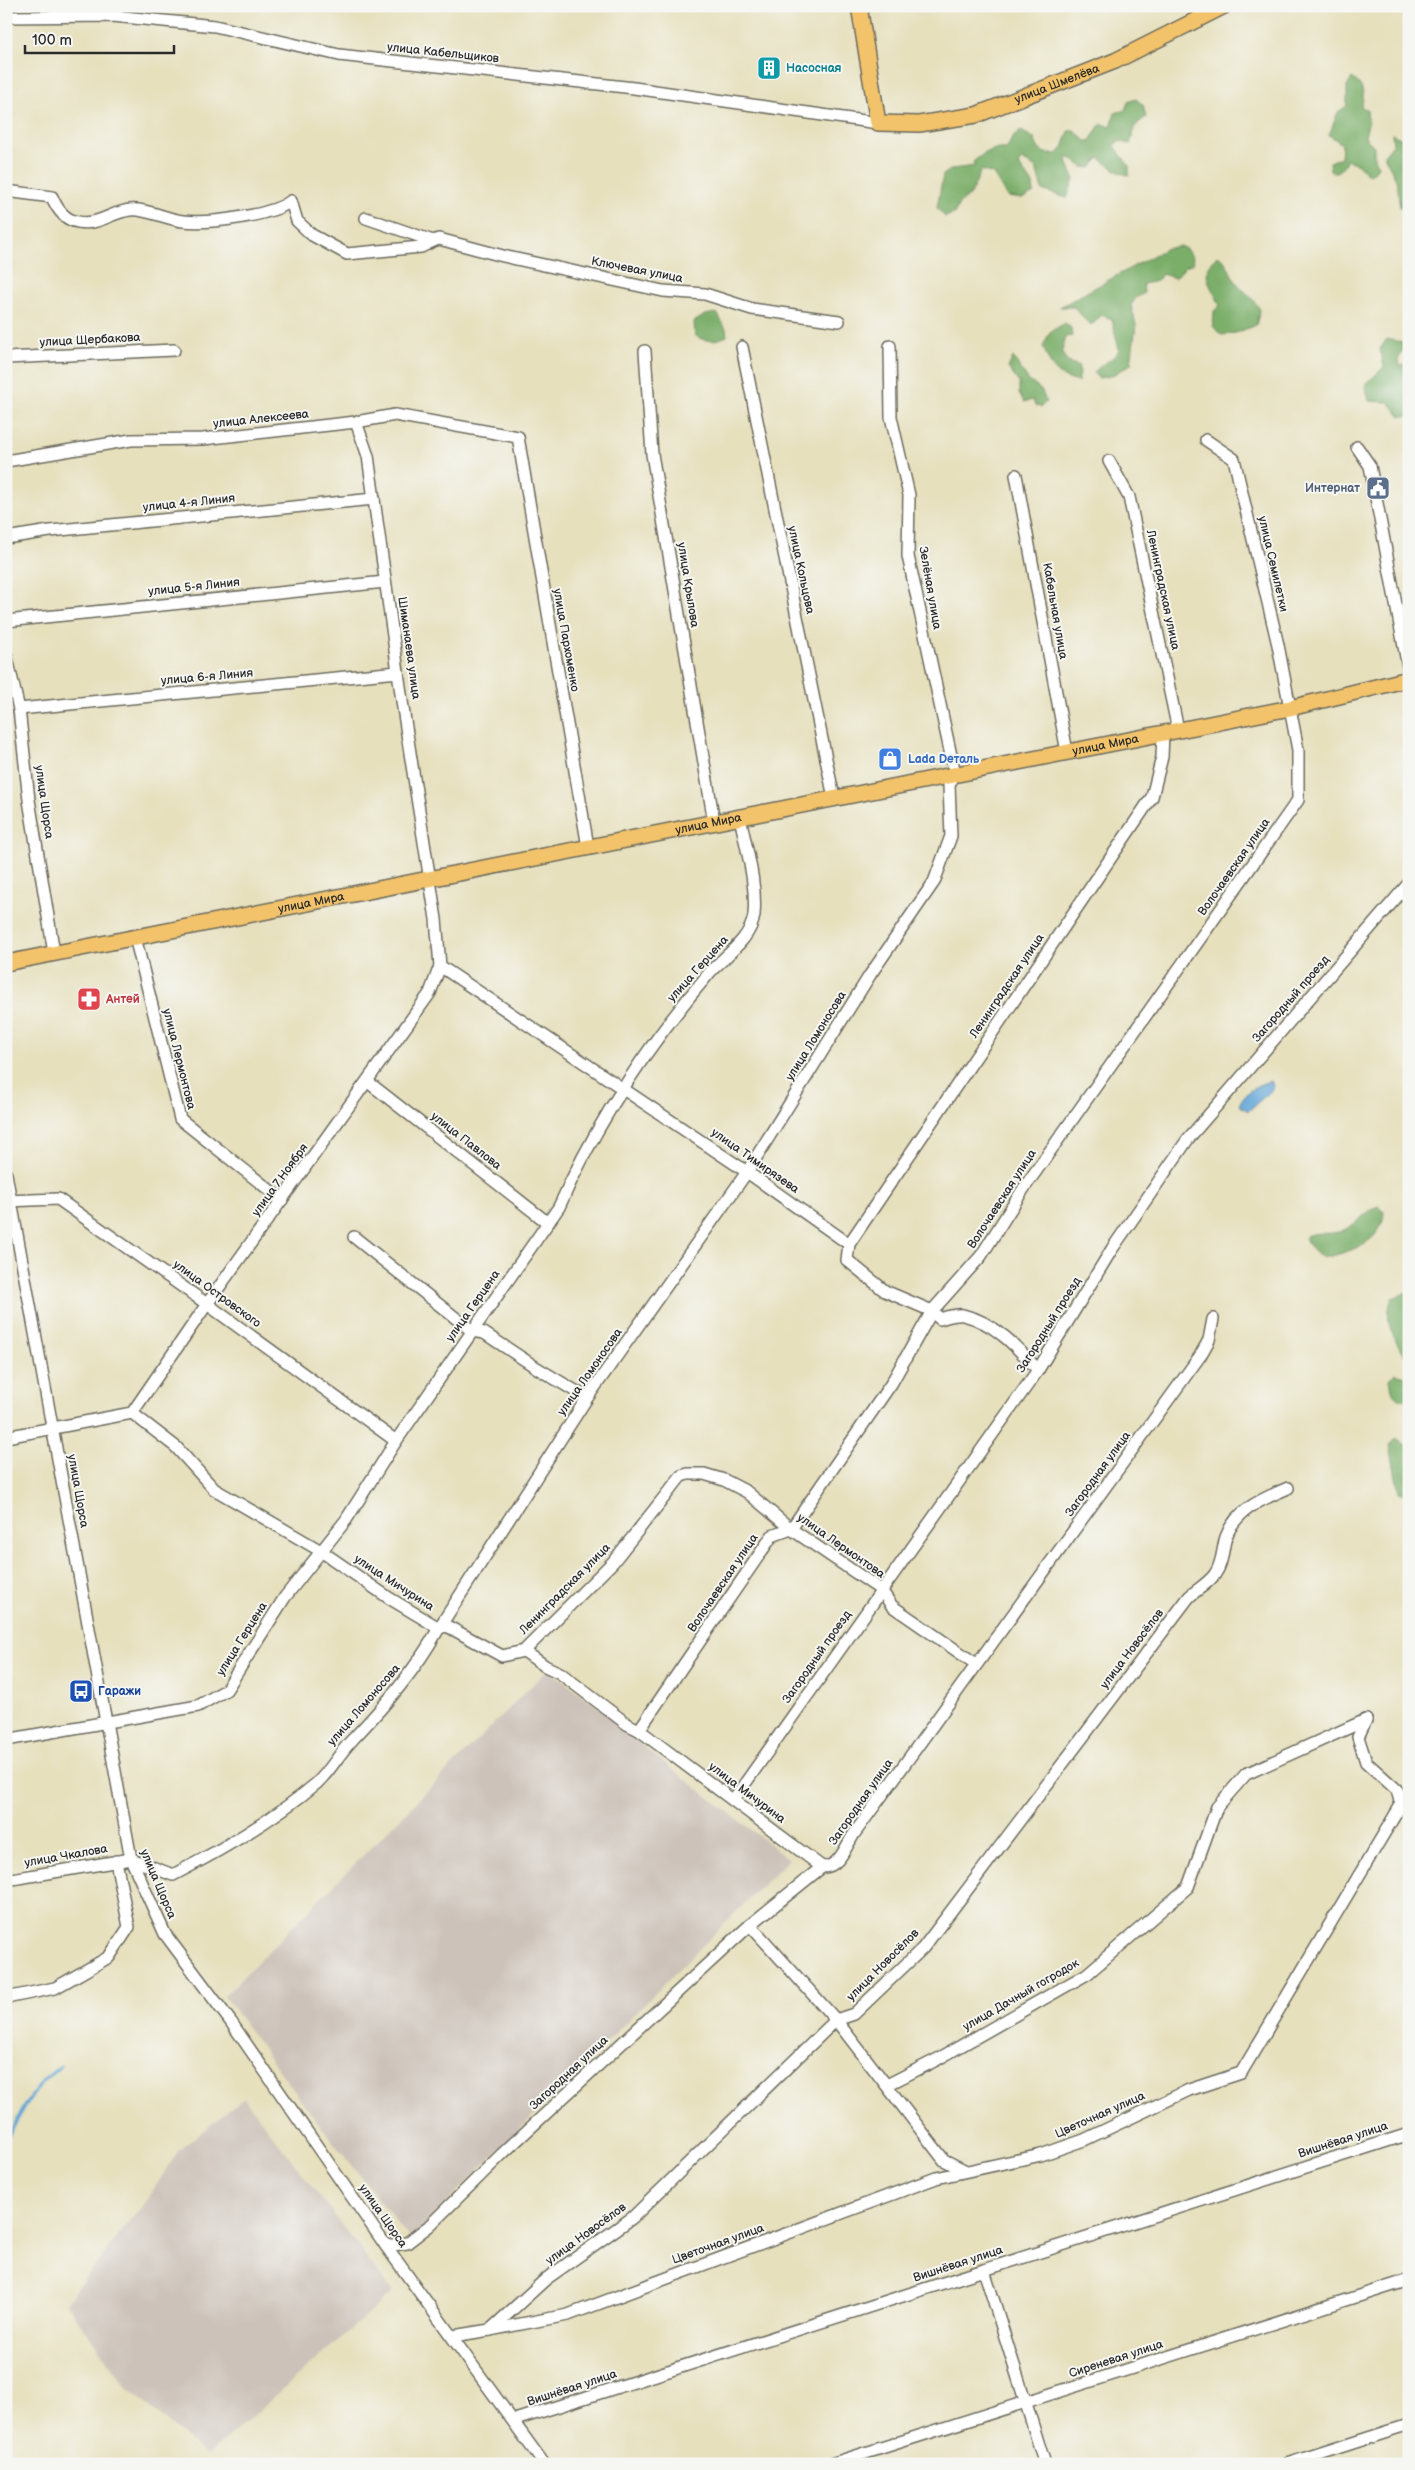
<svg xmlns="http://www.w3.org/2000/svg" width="1415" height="2470" font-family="'Balsamiq Sans',sans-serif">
<rect width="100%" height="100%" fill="#f6f6f2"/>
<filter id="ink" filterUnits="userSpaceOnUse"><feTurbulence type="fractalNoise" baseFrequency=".02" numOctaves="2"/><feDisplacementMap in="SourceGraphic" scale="10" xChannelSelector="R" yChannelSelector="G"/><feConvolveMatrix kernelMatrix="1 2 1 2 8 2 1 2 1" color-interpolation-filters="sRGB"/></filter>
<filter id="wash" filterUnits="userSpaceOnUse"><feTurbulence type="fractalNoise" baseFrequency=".0096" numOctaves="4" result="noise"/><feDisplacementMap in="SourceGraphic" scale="20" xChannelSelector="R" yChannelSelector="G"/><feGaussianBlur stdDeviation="1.12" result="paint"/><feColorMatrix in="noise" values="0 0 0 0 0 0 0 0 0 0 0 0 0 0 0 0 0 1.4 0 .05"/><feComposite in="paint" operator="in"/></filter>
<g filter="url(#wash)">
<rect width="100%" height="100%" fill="#e6e0bd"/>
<g fill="#ccc2b9">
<polygon points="548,1669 611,1717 645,1748 789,1859 410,2239 319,2124 224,1996"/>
<polygon points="244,2098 393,2292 207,2456 127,2388 66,2303 146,2201 179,2150"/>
</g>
<g fill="#7aae69" stroke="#526c4a">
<path d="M 1352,78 C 1364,86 1365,94 1361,107 L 1367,109 L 1368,123 L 1365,137 L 1374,146 L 1374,158 L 1378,167 L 1374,172 L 1368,175 L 1358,164 L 1347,160 C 1342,167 1339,175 1330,171 L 1329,162 L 1341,157 L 1342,144 L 1329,135 L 1338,112 L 1347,106 L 1347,86 Z"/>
<path d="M 1136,99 L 1143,105 L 1146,117 L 1136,125 L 1130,144 L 1119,141 L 1114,145 L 1129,166 L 1129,175 L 1120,173 L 1099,158 L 1091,168 L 1083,167 L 1069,157 L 1067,161 L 1074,179 L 1067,198 L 1042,190 L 1036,168 L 1022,160 L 1018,164 L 1033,184 L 1034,193 L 1022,199 L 1007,197 L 993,174 L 981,170 L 971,194 L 959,204 L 954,214 L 945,217 L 937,208 L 943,175 L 952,169 L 975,166 L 973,162 C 985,152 991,148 1007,149 L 1012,138 L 1021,131 L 1034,138 C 1039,152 1042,154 1057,154 L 1063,148 L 1069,131 L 1074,130 L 1086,141 L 1090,141 L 1099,126 L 1103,124 L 1111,127 L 1115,113 L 1125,110 L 1128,102 Z"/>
<polygon points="1392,134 1409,142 1409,206 1400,208 1396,179 1384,155 1393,144"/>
<path d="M 1180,246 C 1187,249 1194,255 1193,264 L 1186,266 L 1175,278 L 1162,274 L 1157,281 L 1143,284 L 1144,293 L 1136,298 L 1131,305 L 1136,325 L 1131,364 L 1111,376 L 1098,378 L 1094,373 C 1101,363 1113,361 1119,350 L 1112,319 L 1101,315 L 1093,324 L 1089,324 L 1074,307 L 1060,307 L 1165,249 Z"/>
<path d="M 1218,255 C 1228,262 1229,272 1236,282 C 1244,292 1254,298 1260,310 L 1256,325 L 1236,333 L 1221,335 L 1213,326 L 1214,311 L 1220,305 C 1210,283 1198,274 1218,255 Z"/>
<path d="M 717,313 L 726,329 L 727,336 C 716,341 705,343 695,335 L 694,322 L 705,315 Z"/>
<path d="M 1065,323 L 1071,328 L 1072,336 L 1065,337 L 1062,352 L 1067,362 L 1078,365 L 1080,373 L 1078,382 C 1053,375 1052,369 1043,346 L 1050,332 Z"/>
<polygon points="1387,339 1401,342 1404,348 1398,360 1401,366 1409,362 1409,416 1400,416 1389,402 1369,401 1365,385 1384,367 1380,349"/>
<polygon points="1013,357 1028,380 1042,391 1046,402 1041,407 1035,406 1033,400 1024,402 1019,394 1019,383 1008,368"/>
<path d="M 1378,1206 L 1384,1211 C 1384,1243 1349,1252 1323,1258 L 1306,1243 L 1306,1236 C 1317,1231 1327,1235 1338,1232 C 1355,1228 1364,1212 1378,1206 Z"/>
<path d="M 1406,1293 L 1409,1294 L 1409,1362 C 1395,1339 1382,1325 1392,1298 Z"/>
<path d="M 1395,1373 L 1409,1377 L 1409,1400 C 1393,1399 1392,1393 1390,1379 Z"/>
<polygon points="1396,1439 1409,1447 1409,1493 1399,1493 1390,1445"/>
</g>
<path fill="#62a6d7" stroke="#466881" d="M 1271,1081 L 1274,1088 L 1248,1111 L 1239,1105 C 1245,1091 1257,1084 1271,1081 Z"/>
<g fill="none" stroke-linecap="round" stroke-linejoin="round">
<path stroke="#62a6d7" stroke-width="3" d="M 6,2140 C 21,2113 35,2084 61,2066"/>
</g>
</g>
<g filter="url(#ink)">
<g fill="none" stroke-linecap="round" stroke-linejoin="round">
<g stroke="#6c6a5e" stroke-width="14">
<g id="minor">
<polyline points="6,17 113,16 215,26 339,55 634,88 878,123"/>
<path d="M 6,191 L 52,197 C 57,209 64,220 78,222 C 97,226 112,212 130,210 C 144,208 167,219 183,221 C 208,224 271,216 291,201 L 297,221 L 312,235 L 347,254 L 421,247 L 433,241"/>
<polyline points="366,218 433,241 439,239 503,256 663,291 705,294 752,309 839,321"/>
<polyline points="742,347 834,798"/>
<polyline points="645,351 652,454 714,822"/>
<polyline points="6,358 174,350"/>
<polyline points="1357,447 1370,466 1409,673"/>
<polyline points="6,461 131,440 203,439 356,422 395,415 518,437 588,847"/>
<polyline points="1109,461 1129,497 1178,730"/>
<polyline points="1016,475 1067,752"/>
<polyline points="6,538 50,531 374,499"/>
<polyline points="6,621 385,582"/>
<polyline points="6,654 19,709 29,800 54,953"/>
<polyline points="19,709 398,672"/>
<polyline points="135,937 180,1119 282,1200"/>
<path d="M 440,966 L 747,1172 L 849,1244 L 847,1260 L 885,1291 L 932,1311 L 940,1319 C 947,1317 956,1314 963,1315 C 994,1322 1017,1347 1038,1370"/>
<polyline points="368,1082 548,1223"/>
<polyline points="6,1174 131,1859 165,1934 231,2022 386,2246 544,2464"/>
<polyline points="6,1201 58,1199 207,1304 396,1441"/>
<polyline points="354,1237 472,1331 484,1333 537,1368 587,1398"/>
<polyline points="849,1244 1152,797 1162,757 1163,733"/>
<polyline points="132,1413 176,1447 214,1489 321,1551 389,1598 439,1628 447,1626 502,1656 524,1651 545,1666 560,1673 627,1724 639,1730 822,1867"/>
<polyline points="6,1437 132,1413 207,1304 430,993 440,966 436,919 403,708 368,456 356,422"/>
<polyline points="524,1651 613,1562 681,1476 688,1474 704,1474 724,1480 747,1492 791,1529 881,1590 892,1606 976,1664"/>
<polyline points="639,1730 772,1536 791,1529 891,1384 932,1311 981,1256 1024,1188 1298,800 1298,750 1278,645 1234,459 1206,440"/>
<path d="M 6,1740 L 198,1706 L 226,1690 L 285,1597 L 346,1520 L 396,1441 L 559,1207 C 597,1121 649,1043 711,971 C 726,955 751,939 754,915 C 757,883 746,848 740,817"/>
<polyline points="734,1799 1038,1370 1112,1249 1188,1139 1409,883"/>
<path d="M 6,1880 L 131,1859 L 173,1875 C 224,1849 273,1820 317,1783 C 331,1770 340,1752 353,1739 C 387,1703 415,1671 439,1628 L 587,1398 L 747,1172 L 870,975 L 934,882 L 951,836 L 949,785 L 955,774 L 908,556 L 909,495 L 891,417 L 890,346"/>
<polyline points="750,1925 836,2020 944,2160 964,2170"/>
<polyline points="6,1998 55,1988 109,1957 129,1927 116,1861"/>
<polyline points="887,2085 938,2059 1087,1974 1188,1887 1217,1807 1246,1774 1366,1720"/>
<path d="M 386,2246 L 407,2243 L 429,2226 L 502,2154 L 750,1925 L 822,1867 C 839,1868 846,1846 854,1834 L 1200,1356 L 1209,1340 L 1213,1319"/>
<polyline points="984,2270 1045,2464"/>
<polyline points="490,2330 568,2315 936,2178 1041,2155 1084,2140 1189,2090 1241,2073 1401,1805 1397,1790 1366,1762 1358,1737 1366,1720"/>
<path d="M 453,2336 L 490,2330 L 546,2279 L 632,2218 L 836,2020 L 854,2014 L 923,1948 L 1189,1597 C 1196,1590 1209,1583 1215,1574 C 1223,1563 1222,1550 1226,1537 C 1236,1509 1263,1499 1288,1488"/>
<polyline points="515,2420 1409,2134"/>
<polyline points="831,2464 1409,2280"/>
<polyline points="1287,2464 1409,2425"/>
</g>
</g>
<g stroke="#6c6a5e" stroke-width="18">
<g id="major">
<path id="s1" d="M 859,6 L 878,123 L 919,124 L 976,115 L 1115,61 L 1224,6"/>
<path id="s2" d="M 6,963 L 1290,708 L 1409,679"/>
</g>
</g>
<use href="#minor" stroke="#fff" stroke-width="11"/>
<use href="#major" stroke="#f2c36a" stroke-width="15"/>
</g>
</g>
<defs>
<g id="building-square" transform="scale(1.25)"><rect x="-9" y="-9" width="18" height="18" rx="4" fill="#0f9aa8" stroke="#f6f6f2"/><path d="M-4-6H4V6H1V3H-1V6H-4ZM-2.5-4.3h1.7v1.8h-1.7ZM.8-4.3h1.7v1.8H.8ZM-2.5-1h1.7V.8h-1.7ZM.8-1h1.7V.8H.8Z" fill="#fff"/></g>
<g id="civic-square" transform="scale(1.25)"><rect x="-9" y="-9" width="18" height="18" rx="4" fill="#5c6f8a" stroke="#f6f6f2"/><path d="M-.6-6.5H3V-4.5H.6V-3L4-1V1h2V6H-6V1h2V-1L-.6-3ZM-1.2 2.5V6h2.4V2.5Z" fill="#fff"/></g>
<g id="shop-square" transform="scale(1.25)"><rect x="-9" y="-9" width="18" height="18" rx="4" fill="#3f7fe0" stroke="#f6f6f2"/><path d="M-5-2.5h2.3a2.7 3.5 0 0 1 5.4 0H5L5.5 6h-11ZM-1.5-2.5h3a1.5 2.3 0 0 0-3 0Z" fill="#fff"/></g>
<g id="pharmacy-square" transform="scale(1.25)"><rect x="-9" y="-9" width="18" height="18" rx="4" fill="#e0444e" stroke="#f6f6f2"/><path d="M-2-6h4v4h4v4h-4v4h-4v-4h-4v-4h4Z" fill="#fff"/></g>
<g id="bus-square" transform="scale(1.25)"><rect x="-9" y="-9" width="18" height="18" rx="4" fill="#1a4fb4" stroke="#f6f6f2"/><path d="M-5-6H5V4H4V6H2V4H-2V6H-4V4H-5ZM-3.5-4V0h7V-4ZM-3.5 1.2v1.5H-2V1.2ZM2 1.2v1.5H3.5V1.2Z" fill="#fff"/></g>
</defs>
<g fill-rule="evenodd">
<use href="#building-square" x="769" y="68"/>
<use href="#civic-square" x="1378" y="488"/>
<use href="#shop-square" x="890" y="759"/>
<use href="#pharmacy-square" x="89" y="999"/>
<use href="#bus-square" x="81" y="1691"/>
</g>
<g text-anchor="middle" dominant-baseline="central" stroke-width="4" stroke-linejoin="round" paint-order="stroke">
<g font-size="12" fill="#2b2b2b" stroke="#f6f6f2">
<text transform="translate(443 53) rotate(6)">улица Кабельщиков</text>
<text stroke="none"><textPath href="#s1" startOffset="304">улица Шмелёва</textPath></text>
<text transform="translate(637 270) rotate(11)">Ключевая улица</text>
<text transform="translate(90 340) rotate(-3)">улица Щербакова</text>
<text transform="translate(261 419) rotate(-6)">улица Алексеева</text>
<text transform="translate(189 503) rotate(-6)">улица 4-я Линия</text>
<text transform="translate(1273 564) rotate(77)">улица Семилетки</text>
<text transform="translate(801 570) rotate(78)">улица Кольцова</text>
<text transform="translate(688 585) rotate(81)">улица Крылова</text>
<text transform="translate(194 587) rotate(-6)">улица 5-я Линия</text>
<text transform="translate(930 588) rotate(80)">Зелёная улица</text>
<text transform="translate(1163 590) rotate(78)">Ленинградская улица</text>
<text transform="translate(1055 611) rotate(80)">Кабельная улица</text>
<text transform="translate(566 640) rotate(80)">улица Пархоменко</text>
<text transform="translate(409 648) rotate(82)">Шиманаева улица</text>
<text transform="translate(207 677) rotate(-5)">улица 6-я Линия</text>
<text stroke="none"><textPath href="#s2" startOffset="1121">улица Мира</textPath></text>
<text transform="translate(44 802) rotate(82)">улица Щорса</text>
<text stroke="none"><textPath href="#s2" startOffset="716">улица Мира</textPath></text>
<text transform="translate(1234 867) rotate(-55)">Волочаевская улица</text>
<text stroke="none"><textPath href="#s2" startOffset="311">улица Мира</textPath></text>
<text transform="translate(698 969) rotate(-48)">улица Герцена</text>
<text transform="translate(1007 986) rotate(-56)">Ленинградская улица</text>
<text transform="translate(1291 999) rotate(-49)">Загородный проезд</text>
<text transform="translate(816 1036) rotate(-58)">улица Ломоносова</text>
<text transform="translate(179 1059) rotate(76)">улица Лермонтова</text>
<text transform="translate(466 1141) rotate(38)">улица Павлова</text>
<text transform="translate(755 1161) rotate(35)">улица Тимирязева</text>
<text transform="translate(280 1180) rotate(-54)">улица 7 Ноября</text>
<text transform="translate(1002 1199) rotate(-57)">Волочаевская улица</text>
<text transform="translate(217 1294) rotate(36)">улица Островского</text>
<text transform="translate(473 1306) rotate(-55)">улица Герцена</text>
<text transform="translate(1049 1325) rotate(-58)">Загородный проезд</text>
<text transform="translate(590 1372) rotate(-55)">улица Ломоносова</text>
<text transform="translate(1098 1474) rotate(-54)">Загородная улица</text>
<text transform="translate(78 1491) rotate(80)">улица Щорса</text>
<text transform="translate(841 1546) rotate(35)">улица Лермонтова</text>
<text transform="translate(394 1583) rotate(33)">улица Мичурина</text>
<text transform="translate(723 1583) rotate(-56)">Волочаевская улица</text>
<text transform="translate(565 1589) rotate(-45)">Ленинградская улица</text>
<text transform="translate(242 1639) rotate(-58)">улица Герцена</text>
<text transform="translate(1132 1649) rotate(-53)">улица Новосёлов</text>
<text transform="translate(817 1657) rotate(-55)">Загородный проезд</text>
<text transform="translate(364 1705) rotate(-49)">улица Ломоносова</text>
<text transform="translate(747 1793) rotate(37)">улица Мичурина</text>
<text transform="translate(861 1802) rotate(-55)">Загородная улица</text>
<text transform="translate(66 1856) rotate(-10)">улица Чкалова</text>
<text transform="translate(158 1884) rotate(67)">улица Щорса</text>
<text transform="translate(883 1965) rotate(-45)">улица Новосёлов</text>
<text transform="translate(1021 1995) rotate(-30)">улица Дачный гогродок</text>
<text transform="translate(569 2073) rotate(-43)">Загородная улица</text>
<text transform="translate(1100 2115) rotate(-24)">Цветочная улица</text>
<text transform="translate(1343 2140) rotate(-18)">Вишнёвая улица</text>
<text transform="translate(383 2216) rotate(55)">улица Щорса</text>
<text transform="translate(586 2234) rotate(-36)">улица Новосёлов</text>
<text transform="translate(718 2244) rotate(-20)">Цветочная улица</text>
<text transform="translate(958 2264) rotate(-18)">Вишнёвая улица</text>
<text transform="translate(1116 2359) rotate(-18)">Сиреневая улица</text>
<text transform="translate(572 2388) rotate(-18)">Вишнёвая улица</text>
</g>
<g font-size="12" font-weight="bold" fill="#0d838f" stroke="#f6f6f2" text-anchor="start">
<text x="786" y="68">Насосная</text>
</g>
<g font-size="12" font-weight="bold" fill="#4e5e75" stroke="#f6f6f2" text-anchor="end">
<text x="1360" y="488">Интернат</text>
</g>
<g font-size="12" font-weight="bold" fill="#366cbe" stroke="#f6f6f2" text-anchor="start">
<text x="908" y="759">Lada Dеталь</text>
</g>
<g font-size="12" font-weight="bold" fill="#be3a42" stroke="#f6f6f2" text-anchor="start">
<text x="106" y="999">Антей</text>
</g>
<g font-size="12" font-weight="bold" fill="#164399" stroke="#f6f6f2" text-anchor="start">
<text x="98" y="1691">Гаражи</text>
</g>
</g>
<rect width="1415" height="2470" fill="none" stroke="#f6f6f2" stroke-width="25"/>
<path d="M25 45v8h149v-8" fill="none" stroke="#2b2b2b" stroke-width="2.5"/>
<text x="32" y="45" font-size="15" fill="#2b2b2b" stroke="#f6f6f2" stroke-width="4" paint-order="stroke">100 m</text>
</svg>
